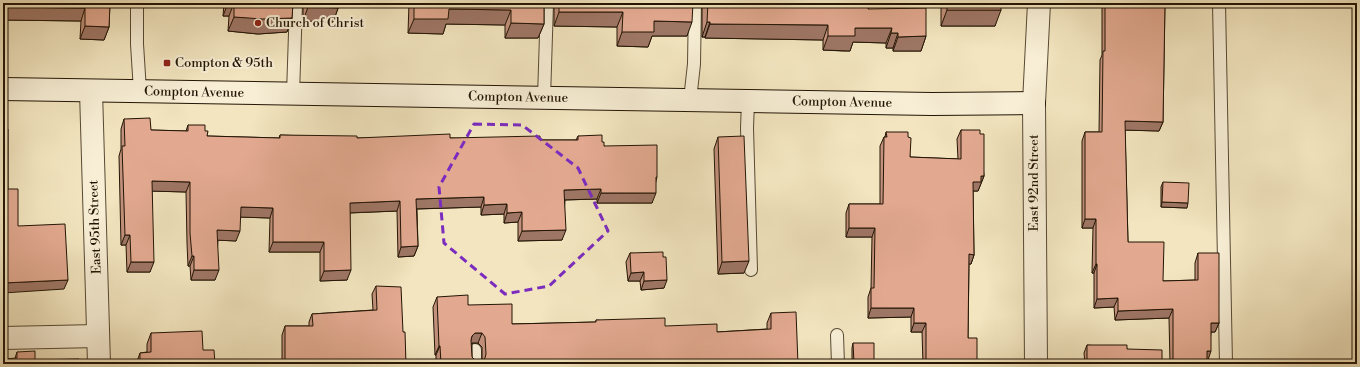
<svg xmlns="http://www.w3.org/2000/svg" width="1360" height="367" font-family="'Libre Bodoni',serif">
<rect width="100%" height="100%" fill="#f2e5bf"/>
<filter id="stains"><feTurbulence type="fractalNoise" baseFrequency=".005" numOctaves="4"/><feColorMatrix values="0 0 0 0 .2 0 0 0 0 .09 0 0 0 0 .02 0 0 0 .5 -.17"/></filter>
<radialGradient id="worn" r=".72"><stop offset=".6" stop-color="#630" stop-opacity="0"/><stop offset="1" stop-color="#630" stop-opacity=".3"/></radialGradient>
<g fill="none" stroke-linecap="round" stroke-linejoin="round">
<g stroke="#574934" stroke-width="14">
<g id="service">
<polyline points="137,3 137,44 140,91"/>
<polyline points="1219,3 1226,364"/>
<polyline points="293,94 296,3"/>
<polyline points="544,98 547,3"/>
<polyline points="690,100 694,64 695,3"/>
<polyline points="748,101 747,128 751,270"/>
<polyline points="837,335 838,364"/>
<polyline points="475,350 475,364"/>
</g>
</g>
<g stroke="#574934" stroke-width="24">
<g id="minor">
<polyline points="91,91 99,364"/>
<polyline points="3,338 98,336"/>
</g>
</g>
<g stroke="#574934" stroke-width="24">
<polyline id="tertiary" points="1036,364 1034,103 1039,3"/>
</g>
<g stroke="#231505" stroke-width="24">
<polyline id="secondary" points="3,89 932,104 1034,103"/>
</g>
<use href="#service" stroke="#f7eed5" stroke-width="12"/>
<use href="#minor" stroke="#f7eed5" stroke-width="22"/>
<use href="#tertiary" stroke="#f7eed5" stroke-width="22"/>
<use href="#secondary" stroke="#f7eed5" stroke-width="22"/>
</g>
<g fill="#c2917c" stroke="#231505" fill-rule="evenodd">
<polygon points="110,3 109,27 104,40 80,39 81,21 3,20"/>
<polygon points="224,3 293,3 292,18 287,32 258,34 228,31 229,16 223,16"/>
<polygon points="303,3 340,3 333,22 303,21"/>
<polygon points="409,3 544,3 544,24 538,38 505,38 505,25 446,24 443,34 408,33"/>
<polygon points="554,3 693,3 687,36 652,36 648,47 617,46 617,27 554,26"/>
<polygon points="702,3 868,3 868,9 926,36 921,51 893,51 893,48 886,48 886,43 853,42 850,51 843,51 823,50 823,40 705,38 705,37 702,37"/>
<polygon points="941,3 1001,3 995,26 941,26"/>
<polygon points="1102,3 1165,3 1163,122 1159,131 1125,130 1128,242 1163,281 1195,280 1195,263 1198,253 1219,323 1215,332 1211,332 1208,360 1207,360 1207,364 1170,364 1169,318 1115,320 1114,307 1094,308 1094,273 1092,273 1093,228 1082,228 1082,141 1085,132 1099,132 1100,60 1102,55"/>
<polygon points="124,119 151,130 186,131 188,125 205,131 207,136 279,138 280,135 357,138 450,138 540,140 576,140 578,136 602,142 604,146 657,177 656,181 652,203 597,203 597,199 565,200 562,240 518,241 518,222 504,223 504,214 481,215 481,207 417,209 418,246 414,256 398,257 397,211 350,213 347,280 320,281 320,252 269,252 270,218 240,217 236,241 218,240 215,280 191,280 190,266 188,266 187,243 186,192 152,191 150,272 127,272 126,245 121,245 119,156 121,149 121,129"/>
<polygon points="961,130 980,134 984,176 978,191 973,191 974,255 971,264 969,264 968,338 977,364 923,364 922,332 911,332 911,317 868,318 868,297 871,288 872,237 846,237 846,213 849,204 880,204 880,146 884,137 885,137 886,132 908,137 910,157 958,159 957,139"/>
<polygon points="718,137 744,273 718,274 714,149"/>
<polygon points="1163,182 1187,208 1161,207 1161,187"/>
<polygon points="630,253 663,257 664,288 641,290 640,281 628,281 626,262"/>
<polygon points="376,286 403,332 406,364 282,364 282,335 285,326 309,326 309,322 312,314 373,310 372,294"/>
<path d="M 437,297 L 468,305 L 512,324 L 596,322 L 596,320 L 717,332 L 767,329 L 767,323 L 771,313 L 798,364 L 436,364 L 436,355 L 435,355 L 433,307 ZM 472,343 L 478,343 L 482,347 L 482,360 L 478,362 L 475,360 L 472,357 Z"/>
<polygon points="151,333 203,350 215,364 136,364 140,353 147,352 147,344"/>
<polygon points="853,343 874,363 874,364 852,364 852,348"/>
<polygon points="1087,345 1127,349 1162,364 1085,364 1084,353"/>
<polygon points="17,352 35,360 15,358"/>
</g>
<g fill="#9e7665" stroke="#231505">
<polygon points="228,3 234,3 229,16 223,16"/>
<polygon points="340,3 333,22 303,21 308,7"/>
<polygon points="3,7 85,8 81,21 3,20"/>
<polygon points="449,9 511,10 505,25 446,24 443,34 408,33 414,19"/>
<polygon points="947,10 1001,10 995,26 941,26"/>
<polygon points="559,12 623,12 617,27 554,26"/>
<polygon points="234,17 292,18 287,32 258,34 228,31"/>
<polygon points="654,21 692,22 687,36 652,36 648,47 617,46 622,32"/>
<polygon points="707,22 710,22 705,37 702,37"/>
<polygon points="511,23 544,24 538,38 505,38"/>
<polygon points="710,24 828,25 823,40 705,38"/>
<polygon points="85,26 109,27 104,40 80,39"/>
<polygon points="855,28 892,28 886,43 853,42 850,51 823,50 828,36"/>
<polygon points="891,33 898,33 893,48 886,48"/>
<polygon points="926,36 921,51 893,51 898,37"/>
<polygon points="1125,121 1163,122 1159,131 1121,130"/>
<polygon points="981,176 984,176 978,191 970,191 973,182"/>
<polygon points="152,181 190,182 186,192 148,191"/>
<polygon points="601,189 597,199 561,200 564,190"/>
<polygon points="601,193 656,193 652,203 597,203"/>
<polygon points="484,197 481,207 413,209 416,199"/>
<polygon points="400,201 397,211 346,213 350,203"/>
<polygon points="1162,202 1188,203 1187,208 1161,207"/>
<polygon points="507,204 504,214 481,215 484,205"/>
<polygon points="241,207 273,208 270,218 237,217"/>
<polygon points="522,212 518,222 504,223 507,213"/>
<polygon points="1085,219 1096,219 1093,228 1082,228"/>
<polygon points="849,228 875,228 872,237 846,237"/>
<polygon points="217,230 240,231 236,241 214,240"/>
<polygon points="566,230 562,240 518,241 522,231"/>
<polygon points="125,235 130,235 126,245 121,245"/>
<polygon points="273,242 324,242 320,252 269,252"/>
<polygon points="418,246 414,256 398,257 401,247"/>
<polygon points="969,254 974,255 971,264 965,264"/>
<polygon points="192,256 194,256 190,266 188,266"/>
<polygon points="749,261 744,273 718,274 722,262"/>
<polygon points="131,262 154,262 150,272 127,272"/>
<polygon points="1096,264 1097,264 1094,273 1092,273"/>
<polygon points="194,270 219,270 215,280 191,280"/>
<polygon points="351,270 347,280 320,281 324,271"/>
<polygon points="644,272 640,281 628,281 631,273"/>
<polygon points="68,280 64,289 3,293 3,283"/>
<polygon points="667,280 664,288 641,290 644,281"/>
<polygon points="1118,298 1114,307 1094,308 1097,299"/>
<polygon points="871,308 914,308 911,317 868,318"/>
<polygon points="1173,309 1169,318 1115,320 1118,311"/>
<polygon points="914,323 926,323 922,332 911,332"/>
<polygon points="1211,323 1219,323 1215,332 1207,332"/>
<polygon points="475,333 482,333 478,343 472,343 469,346 472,336"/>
<polygon points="439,346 440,346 436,355 435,355"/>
<polygon points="1207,351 1211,351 1208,360 1204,360"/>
<polygon points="375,360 373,364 319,364 320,363"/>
<polygon points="854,363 874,363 874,364 853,364"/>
<rect x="1173" y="363" width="34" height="1"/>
</g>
<g fill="#e2a990" stroke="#231505" fill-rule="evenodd">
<polygon points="3,3 110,3 109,27 85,26 85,8 3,7"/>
<polygon points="234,3 293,3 292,18 263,19 234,17"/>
<polygon points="308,3 339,3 338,8 308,7"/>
<polygon points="414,3 544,3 544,24 511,23 511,10 449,9 448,19 414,19"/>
<polygon points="559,3 693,3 692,22 654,21 654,32 622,32 623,12 559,12"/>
<polygon points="708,3 868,3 868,9 926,8 926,36 898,37 898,33 891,33 892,28 855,28 855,36 828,36 828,25 710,24 710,22 707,22"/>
<rect x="947" y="3" width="54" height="7"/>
<polygon points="1105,3 1165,3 1163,122 1125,121 1128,242 1164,242 1163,281 1198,280 1198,253 1219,253 1219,323 1211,323 1211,351 1207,351 1207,363 1173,363 1173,309 1118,311 1118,298 1097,299 1097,264 1096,264 1096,219 1085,219 1085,132 1102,132 1103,51 1105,51"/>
<polygon points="150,118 151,130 188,131 188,125 205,125 205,131 208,131 207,136 280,138 280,135 357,136 357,138 450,134 450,138 540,136 540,140 578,140 578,136 602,135 602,142 604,142 604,146 657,145 657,177 656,177 656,193 601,193 601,189 564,190 566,230 522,231 522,212 507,213 507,204 484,205 484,197 416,199 418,246 401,247 400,201 350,203 351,270 324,271 324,242 273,242 273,208 241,207 240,231 217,230 219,270 194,270 194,256 192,256 190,233 190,182 152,181 154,262 131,262 130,235 125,235 122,146 125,146 124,119"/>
<polygon points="3,129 8,129 8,189 18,189 18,226 65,224 68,280 3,283"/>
<polygon points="961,130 980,130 980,134 984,134 984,176 981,176 981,182 973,182 974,255 969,254 968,338 977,338 977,364 926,364 926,323 914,323 914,308 871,308 871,288 874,288 875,228 849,228 849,204 883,204 884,137 887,137 886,132 908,132 908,137 911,138 910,157 961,159"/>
<polygon points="744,136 749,261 722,262 718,137"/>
<polygon points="1163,182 1189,183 1188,203 1162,202"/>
<polygon points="663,252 663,257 666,257 667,280 644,281 644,272 631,273 630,253"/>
<polygon points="376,286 401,287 403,332 405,332 406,364 375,364 375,360 320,363 320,364 285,364 285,326 313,326 312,314 377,310"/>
<path d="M 468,295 L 468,305 L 512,304 L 512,324 L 596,322 L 596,320 L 665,318 L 665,326 L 717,324 L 717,332 L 771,329 L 771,313 L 796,312 L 798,364 L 441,364 L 440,346 L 439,346 L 437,297 ZM 475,333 L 482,333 L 485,337 L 486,354 L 485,358 L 482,361 L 478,362 L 475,360 L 472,357 L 471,340 L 472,336 Z"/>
<polygon points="202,331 203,350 214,350 215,364 140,364 140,353 151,352 151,333"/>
<polygon points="853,343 874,343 874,363 854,363"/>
<polygon points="1087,345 1127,345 1127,349 1162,350 1162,364 1087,364"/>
<polygon points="35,351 35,360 79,359 79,364 3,364 3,359 17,358 17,352"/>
</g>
<path fill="none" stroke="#7b2cbf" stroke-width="3" stroke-dasharray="8 5" stroke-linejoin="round" d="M 474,124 L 522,125 L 578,168 L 608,231 L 549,286 L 505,294 L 444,243 L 439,187 Z"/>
<g fill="#8f2418" stroke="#f7eed5" stroke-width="1.5">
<circle cx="258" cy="23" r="4"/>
<rect x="163" y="59" width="8" height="8" rx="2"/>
</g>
<g text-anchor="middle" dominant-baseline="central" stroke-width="4" stroke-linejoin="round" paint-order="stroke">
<g font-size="13" fill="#231505" stroke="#f7eed5" text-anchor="start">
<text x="266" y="23">Church of Christ</text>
<text x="175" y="63">Compton &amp; 95th</text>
</g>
<g font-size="13" fill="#231505" stroke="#f7eed5">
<text transform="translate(194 92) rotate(1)">Compton Avenue</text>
<text transform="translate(518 97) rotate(1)">Compton Avenue</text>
<text transform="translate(842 102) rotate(1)">Compton Avenue</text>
<text transform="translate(1034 183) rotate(-90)">East 92nd Street</text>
<text transform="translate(95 227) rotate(-92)">East 95th Street</text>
</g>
</g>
<rect width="1360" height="367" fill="none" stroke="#f2e5bf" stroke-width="16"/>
<rect x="4" y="4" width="1352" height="359" fill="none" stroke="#231505" stroke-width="2"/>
<rect x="8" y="8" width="1344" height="351" fill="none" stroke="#231505"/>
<rect width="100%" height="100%" filter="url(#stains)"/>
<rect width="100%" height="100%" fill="url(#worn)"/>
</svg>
